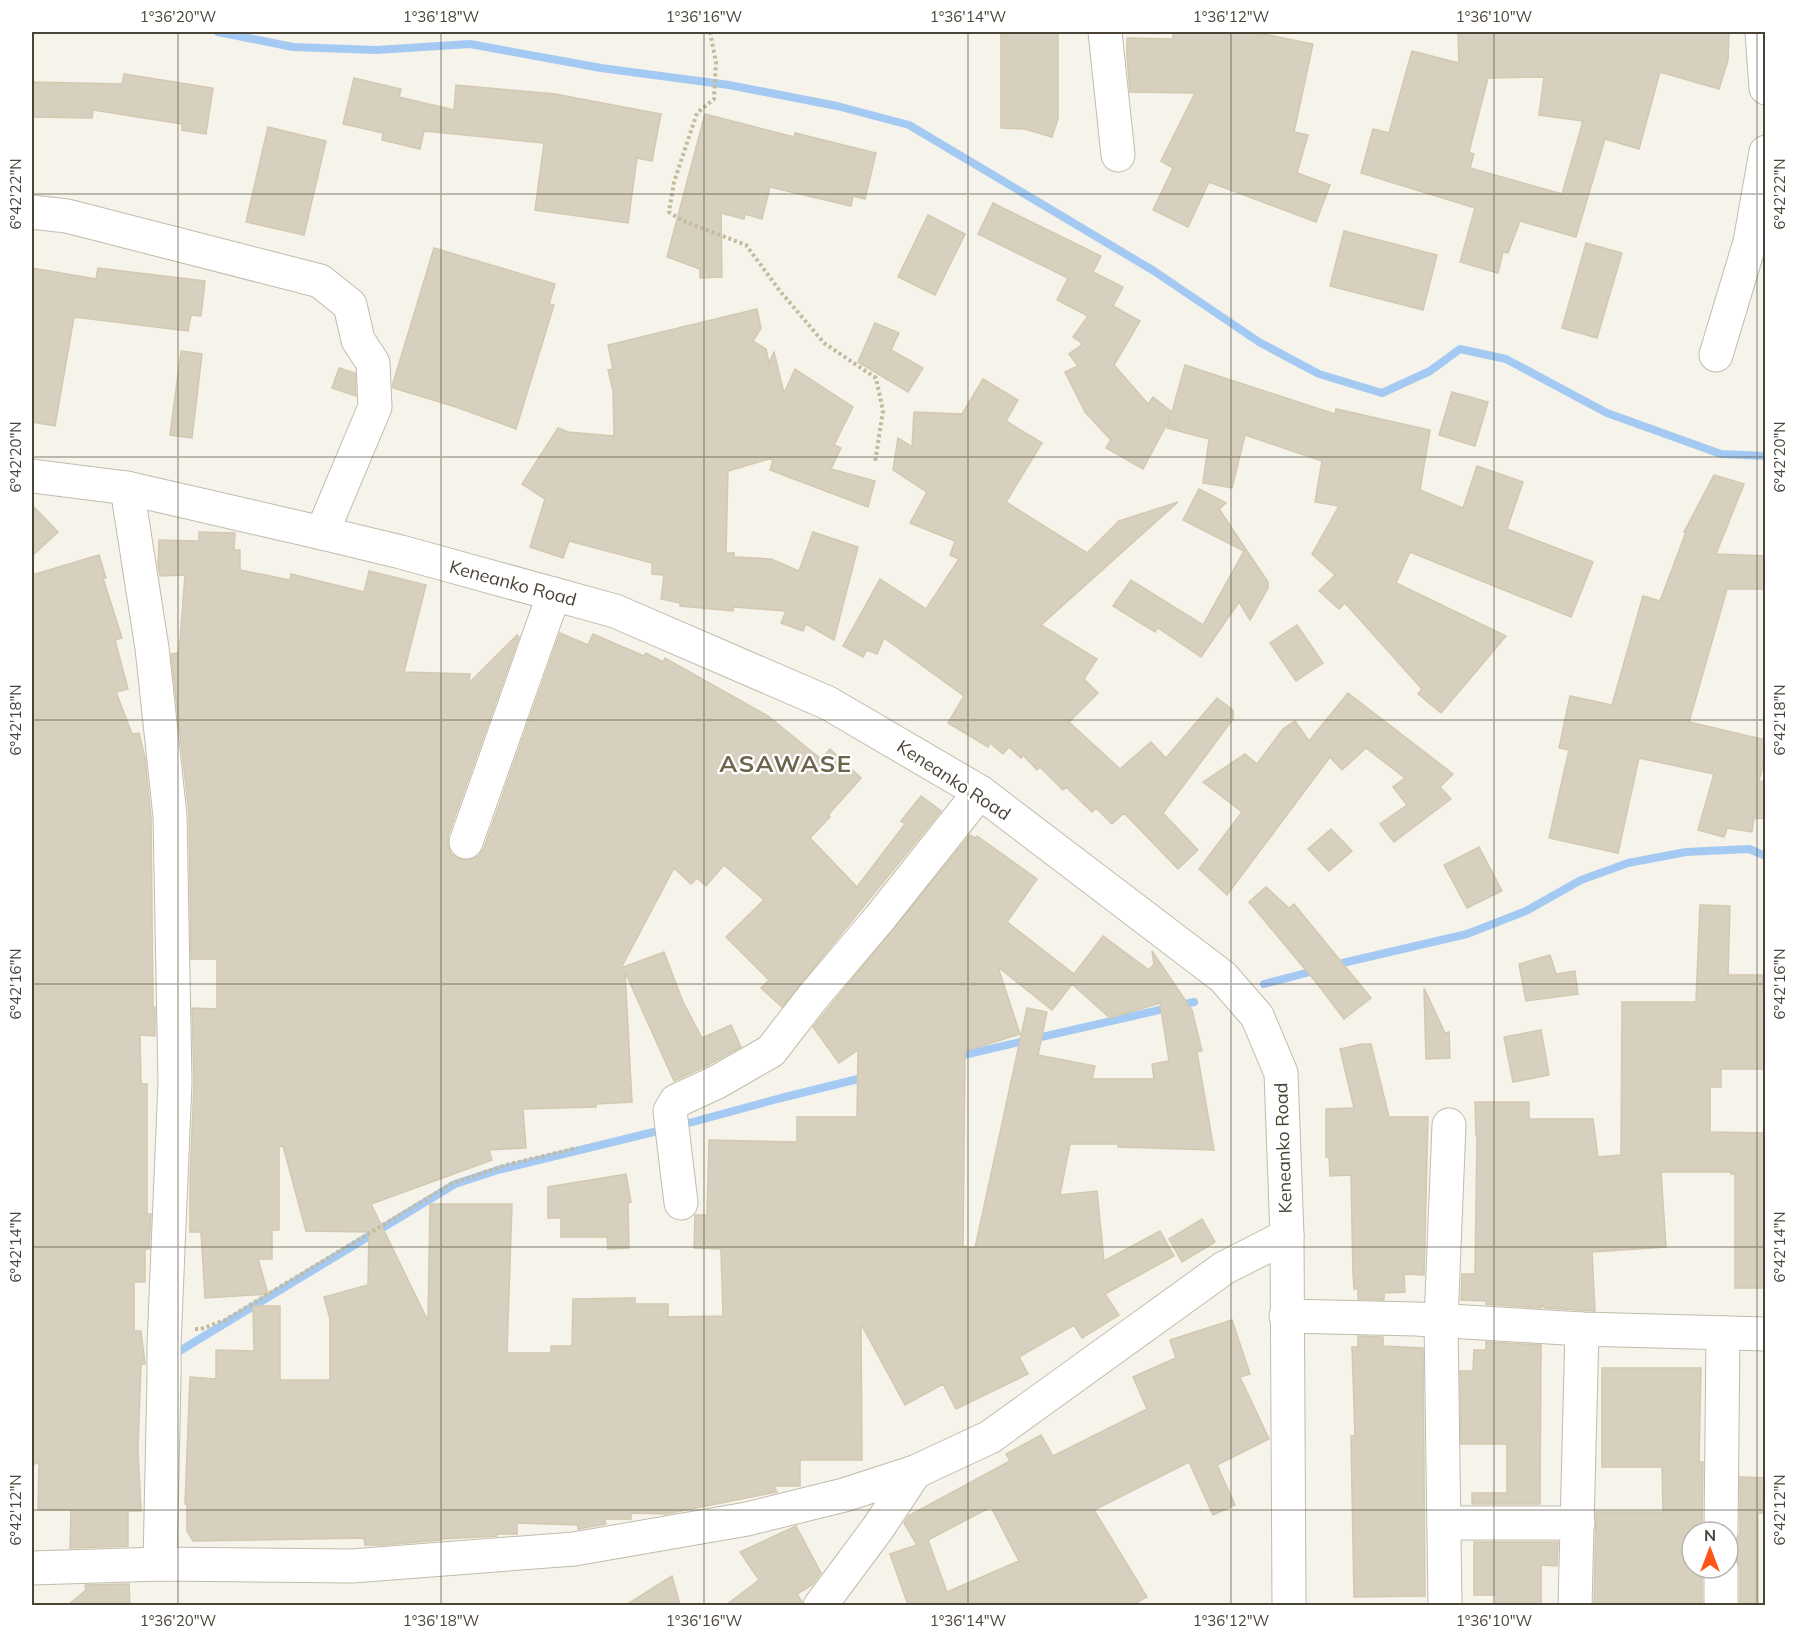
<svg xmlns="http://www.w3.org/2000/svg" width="1797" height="1637" font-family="Mulish,sans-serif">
<rect width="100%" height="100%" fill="#f5f3ea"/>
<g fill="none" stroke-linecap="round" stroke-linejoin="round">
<g stroke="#a4caf4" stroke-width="8">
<polyline points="218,32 293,47 376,50 470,44 601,68 729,85 837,106 909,125 1154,271 1259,342 1319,374 1382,393 1430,371 1460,349 1506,359 1607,413 1721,454 1766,456"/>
<polyline points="1334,965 1467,934 1526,911 1581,880 1628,863 1686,852 1749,849 1766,856"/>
<polyline points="1264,984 1318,970"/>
<polyline points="955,1057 1194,1002"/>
<polyline points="678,1126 781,1098 866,1077"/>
<polyline points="173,1355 455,1184 498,1170 666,1129"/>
</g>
</g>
<g fill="#d8d0be" stroke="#d3c9b1" stroke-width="1.5" fill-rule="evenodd">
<polygon points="1001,32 1058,32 1058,119 1052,137 1025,129 1001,128"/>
<polygon points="1173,32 1254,32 1313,44 1294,132 1308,135 1297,173 1330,185 1316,222 1209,182 1188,227 1153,210 1173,168 1161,161 1195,93 1130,92 1127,57 1127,38 1173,39"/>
<path d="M 1458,32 L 1729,32 L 1728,60 L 1719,89 L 1660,72 L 1639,149 L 1605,139 L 1576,237 L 1520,221 L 1508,253 L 1503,252 L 1498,273 L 1460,262 L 1475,208 L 1361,173 L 1373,129 L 1389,133 L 1412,51 L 1459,63 ZM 1544,77 L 1539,115 L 1583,121 L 1562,194 L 1470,168 L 1474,154 L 1469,152 L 1488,78 Z"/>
<polygon points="124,74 213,88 206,134 182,130 182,124 93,110 92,118 32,117 32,82 122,84"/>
<polygon points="354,78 401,89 399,97 454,110 456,85 555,94 661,114 652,161 637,158 628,223 535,210 544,143 424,131 420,149 382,140 383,133 343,124"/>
<polygon points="705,114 794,137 795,133 876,153 865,199 853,196 851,206 770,187 762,219 745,214 744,219 721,213 722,277 700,278 700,269 667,257"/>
<polygon points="268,127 326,141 304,235 246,222"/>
<polygon points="993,203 1101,256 1093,272 1123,287 1113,306 1140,321 1114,365 1148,404 1153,397 1172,412 1185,365 1335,414 1336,409 1430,430 1420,490 1463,508 1477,466 1523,482 1507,529 1593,562 1571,617 1410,552 1396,583 1506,636 1441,713 1418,694 1422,689 1345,603 1339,609 1319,591 1335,575 1312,554 1339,506 1315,502 1322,461 1245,435 1232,488 1203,483 1209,439 1167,428 1170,418 1143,469 1106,448 1111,440 1085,412 1065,372 1078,366 1069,354 1083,344 1073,337 1088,316 1057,300 1068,278 978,234"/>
<polygon points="928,215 965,234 935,295 898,277"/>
<polygon points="1344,231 1437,255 1423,310 1330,286"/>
<polygon points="1586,243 1622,253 1597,338 1562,328"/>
<polygon points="434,248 555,284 549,304 554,305 516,429 456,407 393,388 393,383"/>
<polygon points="32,268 96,279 98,268 205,281 201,316 191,315 188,331 74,317 55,426 32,422"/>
<polygon points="757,309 761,328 753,341 766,349 769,363 774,352 784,393 795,369 853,407 834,445 841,448 831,469 875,481 868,507 770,470 773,460 769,459 728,471 726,553 734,553 734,557 771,559 799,571 813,532 858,547 834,640 806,624 803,631 781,623 786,611 733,607 733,611 680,606 680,603 661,599 664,575 652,574 652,563 569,541 563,558 530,547 545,499 522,484 558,428 568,432 614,436 613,390 608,370 613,369 608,345"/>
<polygon points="875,323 899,333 891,350 923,368 908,392 858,362"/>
<polygon points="181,351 202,354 192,438 170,435"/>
<polygon points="339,368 355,373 356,396 332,388"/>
<polygon points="983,379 1018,400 1006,421 1042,443 1006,502 1087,553 1119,521 1178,502 1041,625 1097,659 1084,679 1098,693 1069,722 1120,769 1151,742 1166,758 1217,698 1233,710 1233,719 1163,813 1198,850 1178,869 1124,813 1112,824 1096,808 1092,812 1066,787 1063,790 1040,767 1037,770 1023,755 1021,758 1009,747 1003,754 990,743 988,747 948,723 964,696 884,638 877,654 867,650 863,657 843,646 880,579 926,609 959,559 950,555 955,541 910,523 927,492 893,470 898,438 912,447 914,412 962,414"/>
<polygon points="1452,392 1488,402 1475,446 1439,435"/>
<polygon points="1714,475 1744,484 1716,554 1766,556 1766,589 1727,589 1689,722 1766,740 1766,755 1759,781 1766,782 1766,819 1754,818 1752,832 1727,828 1724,837 1698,830 1714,774 1639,758 1618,853 1549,838 1569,750 1559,748 1570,696 1612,705 1643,596 1660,601 1686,532 1684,532"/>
<polygon points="1199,489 1226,503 1219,509 1268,582 1268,588 1250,620 1239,602 1201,657 1158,628 1155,632 1113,606 1131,580 1203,625 1244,551 1183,520"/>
<polygon points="32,505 58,532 32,556"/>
<path d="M 199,532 L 235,533 L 234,550 L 240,550 L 240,570 L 290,580 L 291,574 L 364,592 L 369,571 L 426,585 L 404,672 L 470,674 L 469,683 L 517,635 L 519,637 L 448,836 L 448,846 L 451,854 L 459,859 L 470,860 L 479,856 L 484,848 L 560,633 L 588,645 L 593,634 L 644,656 L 646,653 L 663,662 L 665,658 L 768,716 L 821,759 L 830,749 L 861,778 L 828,815 L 830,817 L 810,838 L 857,887 L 905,824 L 901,821 L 921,796 L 941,811 L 782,1007 L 761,988 L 769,980 L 726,937 L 764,900 L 724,865 L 706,886 L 697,878 L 691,884 L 674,868 L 621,968 L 664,952 L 683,1002 L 702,1038 L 731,1025 L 741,1047 L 708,1065 L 674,1081 L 625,972 L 632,1102 L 596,1104 L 596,1107 L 523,1109 L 526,1148 L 489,1150 L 492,1160 L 371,1204 L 428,1321 L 430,1204 L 512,1204 L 507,1353 L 551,1353 L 551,1346 L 572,1346 L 573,1299 L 635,1298 L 635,1304 L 668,1304 L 668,1317 L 723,1316 L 721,1249 L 694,1248 L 695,1215 L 707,1215 L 709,1140 L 797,1142 L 797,1117 L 857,1117 L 858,1050 L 839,1063 L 813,1027 L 970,835 L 975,838 L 977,836 L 1037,879 L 1007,922 L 1074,974 L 1103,936 L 1149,970 L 1154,964 L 1152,951 L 1192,1010 L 1202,1051 L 1197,1052 L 1214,1150 L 1118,1147 L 1118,1144 L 1070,1144 L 1060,1195 L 1097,1191 L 1104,1261 L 1160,1231 L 1174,1256 L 1105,1294 L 1119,1315 L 1082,1338 L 1074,1325 L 1019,1357 L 1028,1374 L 956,1409 L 943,1384 L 905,1405 L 861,1324 L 862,1460 L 800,1460 L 800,1486 L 774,1486 L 777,1492 L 666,1514 L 631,1513 L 631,1519 L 604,1519 L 606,1524 L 578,1529 L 578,1525 L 517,1523 L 517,1534 L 497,1534 L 497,1536 L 441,1539 L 441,1540 L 383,1545 L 365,1545 L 364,1538 L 193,1541 L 187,1531 L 187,1504 L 185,1504 L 190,1377 L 216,1379 L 216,1350 L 254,1351 L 253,1306 L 280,1306 L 280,1380 L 330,1380 L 330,1319 L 324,1297 L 368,1285 L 369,1232 L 306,1231 L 283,1146 L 279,1147 L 279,1230 L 272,1230 L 272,1259 L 258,1259 L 268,1294 L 205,1298 L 201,1232 L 190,1232 L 190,1179 L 194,1083 L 192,1008 L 217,1009 L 217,959 L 191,959 L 189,814 L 171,654 L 179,653 L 185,575 L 160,576 L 158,564 L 159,540 L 199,541 ZM 998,967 L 1052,1010 L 1072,984 L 1110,1018 L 1160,1003 L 1169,1061 L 1152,1064 L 1154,1079 L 1092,1079 L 1095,1066 L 1038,1055 L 1047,1012 L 1027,1008 L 975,1248 L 963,1246 L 965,1051 L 1020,1034 Z"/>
<polygon points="99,555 106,578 103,578 122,638 115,640 128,689 116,692 132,734 139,733 145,758 151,817 153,1007 155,1007 155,1036 140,1035 141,1084 147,1084 147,1214 151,1214 149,1249 145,1249 145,1282 134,1282 134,1331 141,1331 145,1364 141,1364 138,1449 141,1511 128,1511 128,1546 70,1548 71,1510 38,1510 39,1462 32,1465 32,575"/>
<polygon points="1297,625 1323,663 1296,681 1270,643"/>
<polygon points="1348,693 1453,774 1440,787 1451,799 1394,842 1380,824 1407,805 1393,787 1405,778 1366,748 1342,770 1330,757 1227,895 1199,869 1242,812 1203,782 1245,754 1257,764 1283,729 1295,721 1309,741"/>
<polygon points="1331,829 1352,851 1329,871 1308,849"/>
<polygon points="1479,847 1502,891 1467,908 1444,865"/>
<polygon points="1266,887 1289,908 1294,904 1371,998 1344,1019 1319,986 1249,902"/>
<polygon points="1700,905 1730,906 1728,975 1766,975 1766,1069 1721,1069 1721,1087 1710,1087 1710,1132 1766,1133 1766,1288 1735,1288 1735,1174 1731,1174 1731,1172 1661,1172 1666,1247 1592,1252 1595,1311 1545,1308 1541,1305 1541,1308 1486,1304 1486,1301 1461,1300 1462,1274 1475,1274 1477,1135 1476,1135 1475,1102 1529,1102 1529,1119 1593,1119 1598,1157 1621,1155 1622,1002 1696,1002"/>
<polygon points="1550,955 1556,974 1575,971 1578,994 1526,1001 1519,964"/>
<polygon points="1424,988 1445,1033 1449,1032 1450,1058 1426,1059"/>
<polygon points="1541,1030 1549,1075 1513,1082 1504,1037"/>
<polygon points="1362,1044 1371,1044 1389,1117 1428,1117 1424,1275 1404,1274 1405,1292 1384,1293 1384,1300 1358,1299 1358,1289 1354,1289 1353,1273 1351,1175 1330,1176 1329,1157 1326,1157 1326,1109 1354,1108 1340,1049"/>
<polygon points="626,1174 631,1202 628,1203 629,1248 608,1249 607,1237 561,1237 561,1218 548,1218 548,1187"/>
<polygon points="1202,1219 1215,1242 1182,1262 1169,1239"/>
<path d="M 1232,1320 L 1250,1374 L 1240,1377 L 1269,1439 L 1217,1465 L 1235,1505 L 1213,1515 L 1189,1462 L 1094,1510 L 1147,1597 L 1132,1605 L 908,1605 L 890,1554 L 917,1545 L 904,1523 L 908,1516 L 1010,1461 L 1006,1454 L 1041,1435 L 1053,1456 L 1147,1409 L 1133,1377 L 1176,1358 L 1170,1340 ZM 991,1507 L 1019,1561 L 947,1592 L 928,1540 L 926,1541 Z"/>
<polygon points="1358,1336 1383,1337 1383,1346 1423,1348 1425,1596 1354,1597 1351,1436 1355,1436 1352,1347 1358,1347"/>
<polygon points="1486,1342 1541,1345 1540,1504 1472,1504 1472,1493 1507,1493 1507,1444 1461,1444 1460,1371 1473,1371 1474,1350 1486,1350"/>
<polygon points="1602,1368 1701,1368 1699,1462 1703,1462 1702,1532 1692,1532 1692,1568 1702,1568 1702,1605 1594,1605 1596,1512 1663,1512 1662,1467 1602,1467"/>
<polygon points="1740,1477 1764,1478 1763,1513 1758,1513 1758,1605 1740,1605 1740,1567 1737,1558 1728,1551 1737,1542 1740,1533"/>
<polygon points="796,1526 821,1573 812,1585 797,1594 802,1602 802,1605 726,1605 759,1580 740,1552"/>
<polygon points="1474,1542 1558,1542 1557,1566 1541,1565 1541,1604 1496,1604 1496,1595 1474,1595"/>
<polygon points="672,1576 680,1605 626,1605"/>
<polygon points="129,1584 130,1605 68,1605 86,1590 85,1585"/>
</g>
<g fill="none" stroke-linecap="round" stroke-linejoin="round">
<g stroke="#c1bcab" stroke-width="35">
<g id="minor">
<polyline points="1105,32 1118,155"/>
<polyline points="1762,32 1766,88"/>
<polyline points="32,212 67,216 320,281 350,305 358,340 373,363 375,407 322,533"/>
<polyline points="1716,355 1750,242 1766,152"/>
<polyline points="32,476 127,488 322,533 401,552 615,611 828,703 980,792 1223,977 1257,1016 1281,1073 1287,1236 1289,1606"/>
<polyline points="127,488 152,648 170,816 175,1082 164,1345 164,1377 160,1564"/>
<polyline points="466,842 554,594"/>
<polyline points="681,1203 670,1111 676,1101 717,1082 771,1051 812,998 879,919 980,792"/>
<polyline points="1286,1316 1416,1319 1582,1329 1766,1334"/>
<polyline points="1444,1523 1578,1523"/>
<polyline points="1721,1532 1723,1333"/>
<polyline points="32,1568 160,1564 352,1566 574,1549 747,1519 844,1495 915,1472 990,1437 1224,1268 1287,1236"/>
<polyline points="820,1606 878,1528 915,1472"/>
<polyline points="1445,1606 1441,1321 1449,1125"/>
<polyline points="1575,1606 1582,1329"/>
<polyline points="1721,1606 1721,1568"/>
</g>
</g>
<g stroke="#c4ba9c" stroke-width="4" stroke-dasharray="3 3" stroke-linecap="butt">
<polyline points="710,32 716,62 714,99 697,113 674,182 669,212 681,220 746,245 780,291 824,343 876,378 883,411 875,462"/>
<polyline points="195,1329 201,1329 225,1320 451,1184 506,1165 577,1148"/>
</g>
<use href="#minor" stroke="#fff" stroke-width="33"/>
</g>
<path fill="none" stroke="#4a4437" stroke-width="1.5" stroke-opacity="0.45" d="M 178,32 L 178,1606M 441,32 L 441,1606M 704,32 L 704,1606M 968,32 L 968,1606M 1231,32 L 1231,1606M 1494,32 L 1494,1606M 1757,32 L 1757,1606M 32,194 L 1766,194M 32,457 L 1766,457M 32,720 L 1766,720M 32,984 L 1766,984M 32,1247 L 1766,1247M 32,1510 L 1766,1510"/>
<g text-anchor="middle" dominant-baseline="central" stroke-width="4.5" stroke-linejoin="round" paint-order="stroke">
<g font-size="18" fill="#4a4437" stroke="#fff">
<text transform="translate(513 583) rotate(15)">Keneanko Road</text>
<text transform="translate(954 780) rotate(33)">Keneanko Road</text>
<text transform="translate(1283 1148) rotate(-92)">Keneanko Road</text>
</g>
<g font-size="24" font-weight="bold" letter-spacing="1.5" fill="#6d644e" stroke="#fff">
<text x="786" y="763">ASAWASE</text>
</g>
</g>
<rect width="1797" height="1637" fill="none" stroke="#ffffff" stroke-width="66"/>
<g transform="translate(1710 1550)"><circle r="28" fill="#ffffff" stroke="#b7b4af" stroke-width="1.5"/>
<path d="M0-4.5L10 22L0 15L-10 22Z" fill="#ff5317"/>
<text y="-9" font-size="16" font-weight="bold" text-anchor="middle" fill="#4a4437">N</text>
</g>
<rect x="33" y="33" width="1731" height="1571" fill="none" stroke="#4a4437" stroke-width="2"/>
<g font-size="15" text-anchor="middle" fill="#4a4437">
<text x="178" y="22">1°36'20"W</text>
<text x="441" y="22">1°36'18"W</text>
<text x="704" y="22">1°36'16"W</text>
<text x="968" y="22">1°36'14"W</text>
<text x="1231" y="22">1°36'12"W</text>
<text x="1494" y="22">1°36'10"W</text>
<text transform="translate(16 194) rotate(-90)" y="5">6°42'22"N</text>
<text transform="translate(1780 194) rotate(-90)" y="5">6°42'22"N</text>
<text transform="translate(16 457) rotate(-90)" y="5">6°42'20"N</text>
<text transform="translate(1780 457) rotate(-90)" y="5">6°42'20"N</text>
<text transform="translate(16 720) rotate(-90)" y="5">6°42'18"N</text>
<text transform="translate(1780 720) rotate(-90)" y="5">6°42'18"N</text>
<text transform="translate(16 984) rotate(-90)" y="5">6°42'16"N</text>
<text transform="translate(1780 984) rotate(-90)" y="5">6°42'16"N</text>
<text transform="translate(16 1247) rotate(-90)" y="5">6°42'14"N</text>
<text transform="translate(1780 1247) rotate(-90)" y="5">6°42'14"N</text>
<text transform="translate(16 1510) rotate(-90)" y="5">6°42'12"N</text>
<text transform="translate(1780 1510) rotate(-90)" y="5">6°42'12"N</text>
<text x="178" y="1626">1°36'20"W</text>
<text x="441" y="1626">1°36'18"W</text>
<text x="704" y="1626">1°36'16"W</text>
<text x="968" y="1626">1°36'14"W</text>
<text x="1231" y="1626">1°36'12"W</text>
<text x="1494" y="1626">1°36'10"W</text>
</g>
</svg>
